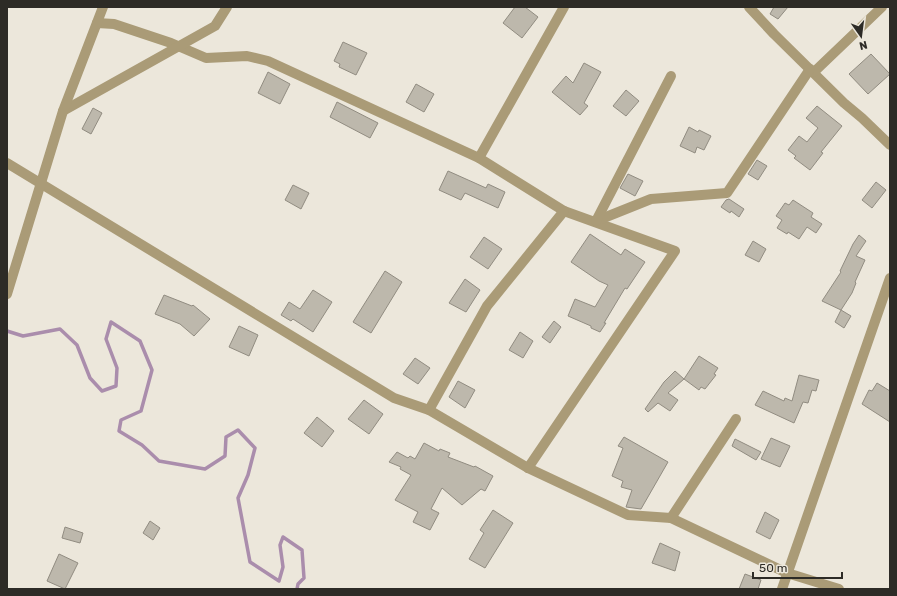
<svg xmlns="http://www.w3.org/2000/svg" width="897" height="596" font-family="Rubik,sans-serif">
<rect width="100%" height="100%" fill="#ece7db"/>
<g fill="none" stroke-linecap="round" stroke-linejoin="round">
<polyline stroke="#aa8dac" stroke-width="3.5" points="7,331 23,336 60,329 77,345 90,378 102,391 116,386 117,368 106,339 111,322 140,341 152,370 141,411 121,420 119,431 142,445 159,461 205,469 225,456 226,437 238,430 255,448 248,475 238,498 250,562 279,581 283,567 280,545 283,537 302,550 304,578 298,584 297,589"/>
</g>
<g fill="#bdb8ac" stroke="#918c81">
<polygon points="515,7 525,7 538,17 522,38 503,23"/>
<polygon points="774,7 788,7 778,19 770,14"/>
<polygon points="343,42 367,53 356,75 339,67 340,64 334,61"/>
<polygon points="871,54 890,74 868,94 849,74"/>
<polygon points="584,63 601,72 584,103 588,106 580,115 552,92 566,76 573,83"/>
<polygon points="268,72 290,84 280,104 258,93"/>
<polygon points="416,84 434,94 424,112 406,102"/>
<polygon points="626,90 639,101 626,116 613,106"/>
<polygon points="337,102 378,123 370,138 330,117"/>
<polygon points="817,106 842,126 821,152 823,153 810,170 794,158 796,156 788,150 799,136 807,142 818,128 806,118"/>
<polygon points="93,108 102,113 91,134 82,129"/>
<polygon points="689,127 698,132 699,130 711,136 704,150 697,147 695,153 680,146"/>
<polygon points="757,160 767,166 758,180 748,174"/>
<polygon points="448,171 486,188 488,184 505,192 498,208 465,193 461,200 439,190"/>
<polygon points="628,174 643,181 635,196 620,188"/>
<polygon points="876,182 886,190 872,208 862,200"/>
<polygon points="293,185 309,193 301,209 285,200"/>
<polygon points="729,199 744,209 739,217 731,211 730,213 721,207 726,200"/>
<polygon points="793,200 813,213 811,217 822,224 816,233 807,227 799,239 788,232 787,234 777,228 782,220 776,216 785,203 789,205"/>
<polygon points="590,234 621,255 625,249 645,262 627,289 625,288 604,323 606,323 600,332 591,328 591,326 568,316 575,299 595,307 608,285 599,281 571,262"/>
<polygon points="859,235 866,241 856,256 865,260 855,282 856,283 852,293 841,310 822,301 841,272 840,271 853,244"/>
<polygon points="484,237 502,249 488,269 470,257"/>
<polygon points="753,241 766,249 759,262 745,255"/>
<polygon points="385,271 402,282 371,333 353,322"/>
<polygon points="465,279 480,290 466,312 449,303"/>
<polygon points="313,290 332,302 313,332 293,319 291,321 281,315 289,302 300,309"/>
<polygon points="164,295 192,306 193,305 210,319 194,336 180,324 155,314"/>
<polygon points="841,310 851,316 844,328 835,322"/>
<polygon points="554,321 561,327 550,343 542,337"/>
<polygon points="239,326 258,335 249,356 229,347"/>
<polygon points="520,332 533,341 523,358 509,350"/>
<polygon points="699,356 718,368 714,374 716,375 705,389 701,387 699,390 684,379 668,393 678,400 670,411 658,403 648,412 645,409 664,382 675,371 684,379"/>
<polygon points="415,358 430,368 418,384 403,374"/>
<polygon points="799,375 819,380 816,391 812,390 808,403 803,402 794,423 755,405 763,391 784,401 785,398 792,401"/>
<polygon points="458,381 475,390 465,408 449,397"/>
<polygon points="877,383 890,391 890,422 862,404 869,390 872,391"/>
<polygon points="364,400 383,414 369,434 348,419"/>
<polygon points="317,417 334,431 322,447 304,433"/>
<polygon points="624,437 668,462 641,509 626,507 632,490 621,487 623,481 612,476 623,448 618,446"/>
<polygon points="771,438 790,446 780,467 761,459"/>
<polygon points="735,439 761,452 756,460 732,446"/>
<polygon points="424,443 439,451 440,449 450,453 448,457 474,467 475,466 493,476 485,491 481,489 462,505 442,488 431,509 439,513 430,530 413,522 418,512 395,500 411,475 400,469 401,467 389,462 397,452 408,458 410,456 415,459"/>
<polygon points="493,510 513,523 485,568 469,559 484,533 480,530"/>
<polygon points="765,512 779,520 770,539 756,532"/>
<polygon points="150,521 160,528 153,540 143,533"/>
<polygon points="65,527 83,533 80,543 62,538"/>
<polygon points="660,543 680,552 675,571 652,563"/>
<polygon points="59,554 78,563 65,589 47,581"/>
<polygon points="745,574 761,580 758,589 739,589"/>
</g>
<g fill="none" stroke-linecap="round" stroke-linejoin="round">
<g stroke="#aa9b77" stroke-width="10">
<polyline points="749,7 774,34 844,103 862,118 890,145"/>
<polyline points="97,23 114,24 171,43 206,58 247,56 268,61 479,158 564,211 675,251 528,468"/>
<polyline points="814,72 882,7"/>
<polyline points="63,111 215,26 227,7"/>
<polyline points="479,158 564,7"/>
<polyline points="7,163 394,398 429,410 528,468 628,515 671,518 787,573 839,589"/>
<polyline points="596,221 651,199 727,193 810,69"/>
<polyline points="596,221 671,76"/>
<polyline points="7,294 63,111 103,7"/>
<polyline points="429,410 487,306 564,211"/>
<polyline points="671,518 736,419"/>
<polyline points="782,589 890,278"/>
</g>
</g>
<rect width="897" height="596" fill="none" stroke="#2d2b26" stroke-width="16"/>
<g transform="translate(861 36) rotate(166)" stroke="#ece7db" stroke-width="3" paint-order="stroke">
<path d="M0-3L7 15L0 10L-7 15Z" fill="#2d2b26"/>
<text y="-6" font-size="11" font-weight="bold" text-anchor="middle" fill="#2d2b26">N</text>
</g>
<path d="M753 572v6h89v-6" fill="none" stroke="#2d2b26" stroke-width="2"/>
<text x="759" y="572" font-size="12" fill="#2d2b26" stroke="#ece7db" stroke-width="3" paint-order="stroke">50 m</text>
</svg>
